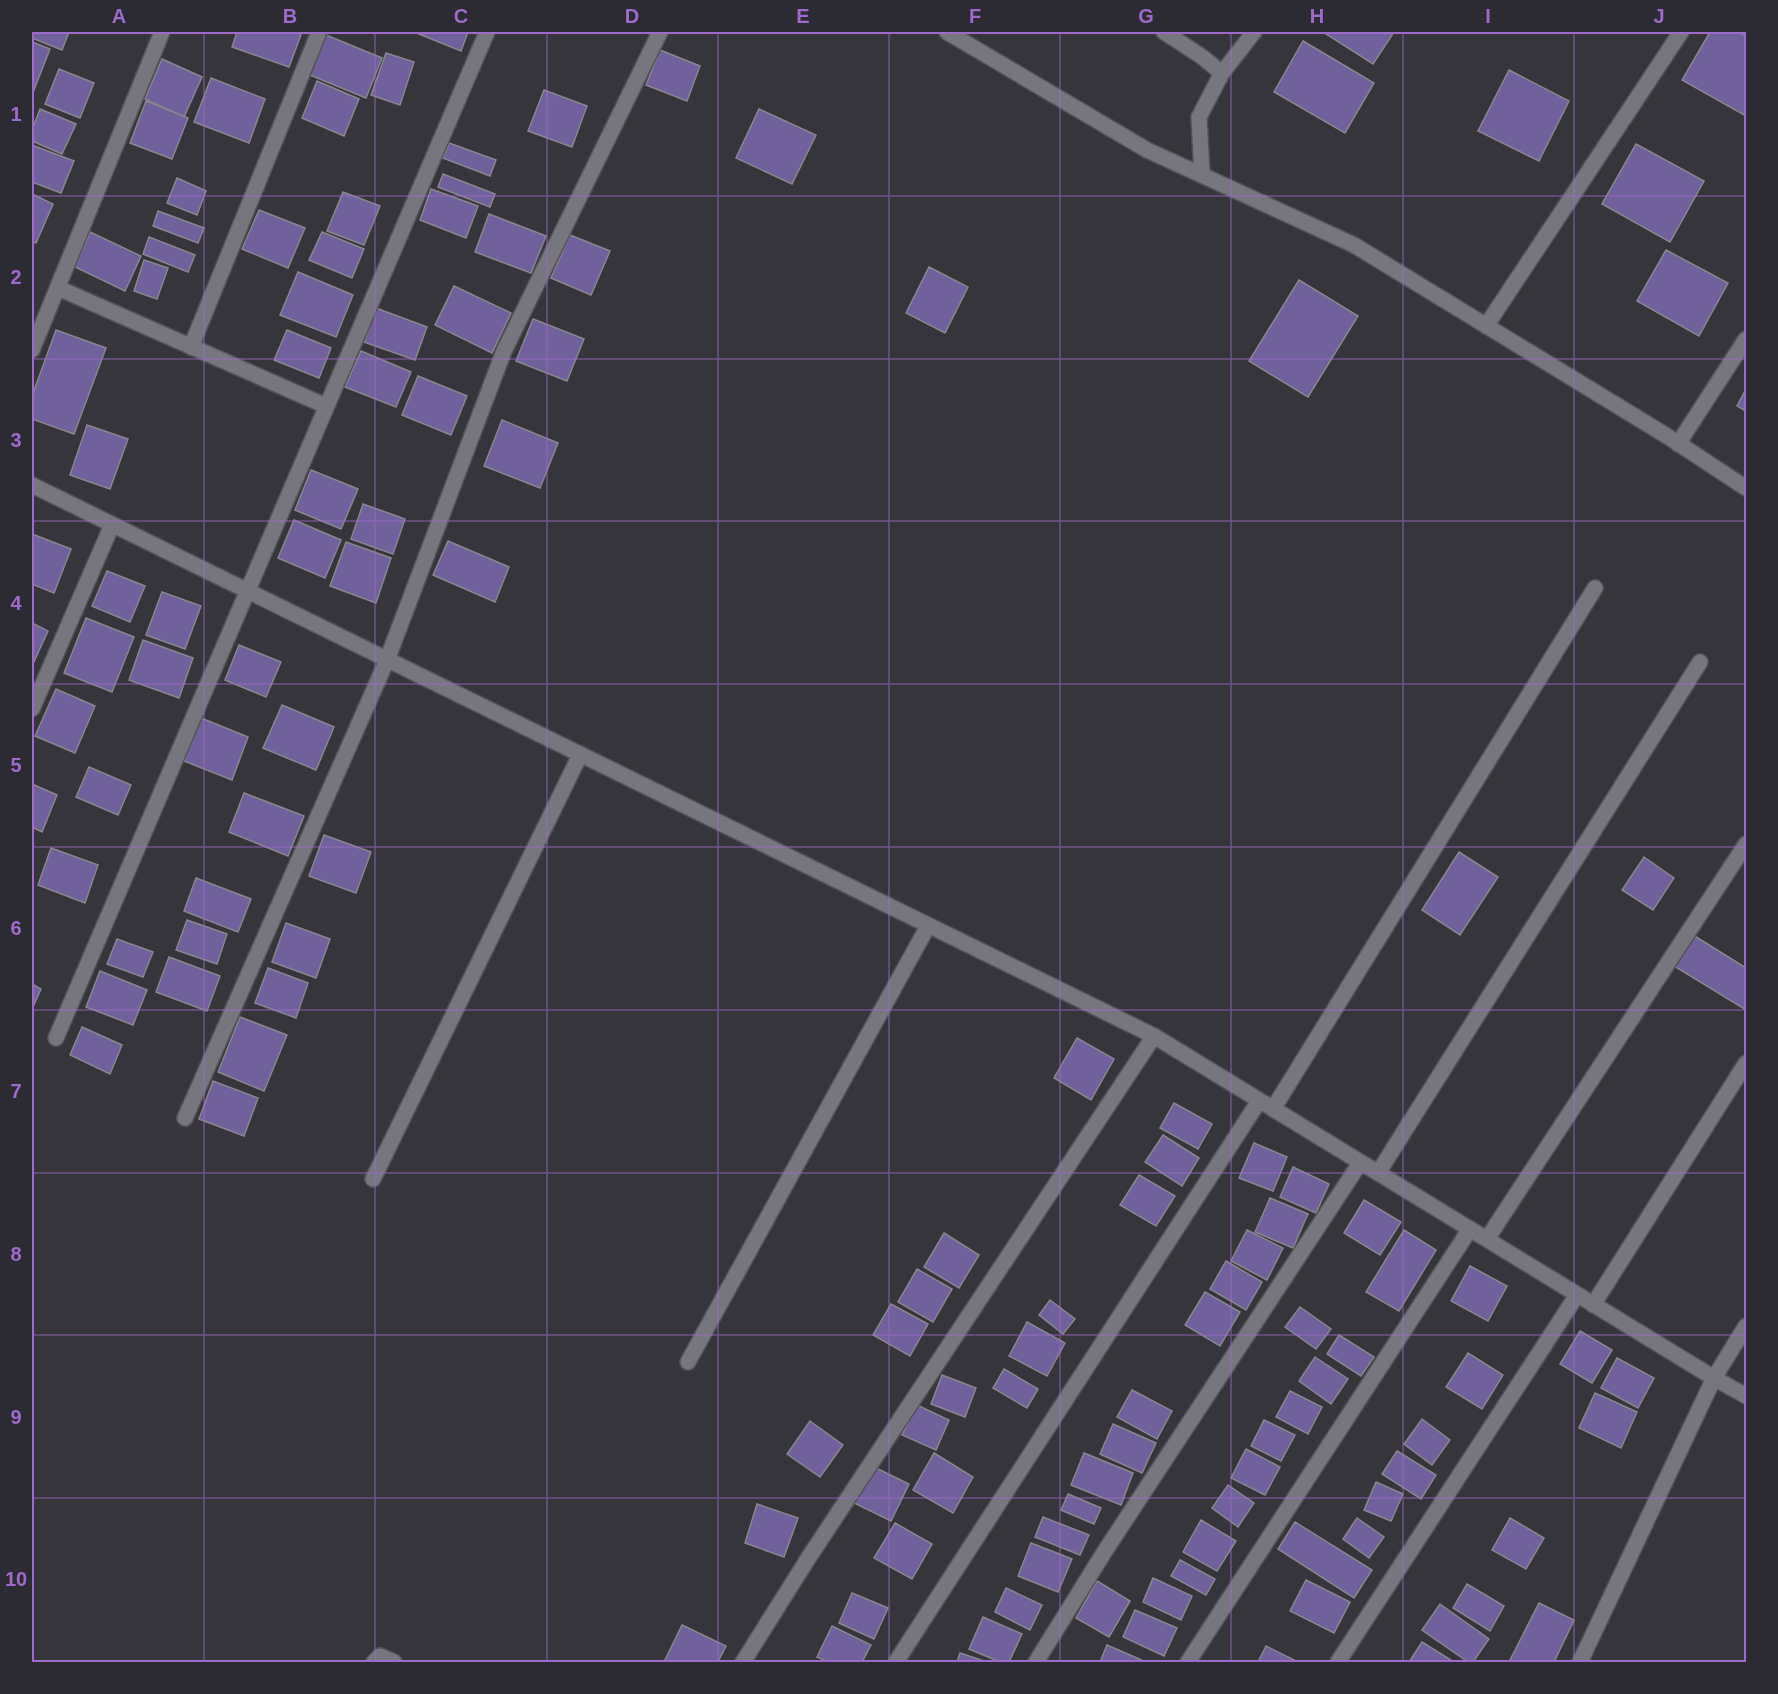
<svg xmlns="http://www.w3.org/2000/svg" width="1778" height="1694" font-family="Arial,sans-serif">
<rect width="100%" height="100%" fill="#36353c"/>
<g fill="#70609b" stroke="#88868f" stroke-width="1.5">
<polygon points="32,32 69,32 62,50 32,38"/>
<polygon points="237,32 302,32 289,67 232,47"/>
<polygon points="414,32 468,32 461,51"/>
<polygon points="1323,32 1394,32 1373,64"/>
<polygon points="1710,32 1739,32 1746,36 1746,116 1682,80"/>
<polygon points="326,35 382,58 366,98 310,75"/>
<polygon points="1303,41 1374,83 1345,133 1274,92"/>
<polygon points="32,42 50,49 32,95"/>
<polygon points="660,50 700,66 687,101 646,85"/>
<polygon points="386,53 414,62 400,105 371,95"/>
<polygon points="162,59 202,77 184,117 145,99"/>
<polygon points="59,69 94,83 80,118 45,104"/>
<polygon points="1509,70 1569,101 1539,161 1478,131"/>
<polygon points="211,78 265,99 249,143 194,122"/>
<polygon points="317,81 359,99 344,136 302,118"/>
<polygon points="544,90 587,106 572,147 528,131"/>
<polygon points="146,101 188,118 172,159 130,143"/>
<polygon points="40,109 76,124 62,154 32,141 32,130"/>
<polygon points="759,109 816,135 792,184 736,158"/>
<polygon points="449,143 496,160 490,176 443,158"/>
<polygon points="1636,144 1704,181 1670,242 1602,204"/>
<polygon points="32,145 74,161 61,193 32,182"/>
<polygon points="443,174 495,194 490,207 438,187"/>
<polygon points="177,178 206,191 197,215 167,203"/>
<polygon points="431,189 478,206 466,238 420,220"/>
<polygon points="343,192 380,206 364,245 327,231"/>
<polygon points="32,194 53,204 36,243 32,241"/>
<polygon points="259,210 305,228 288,268 242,249"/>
<polygon points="158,211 204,228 198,243 153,226"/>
<polygon points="489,214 546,236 531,273 475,252"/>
<polygon points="90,232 141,256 125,291 75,267"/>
<polygon points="322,232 364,249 352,278 309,260"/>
<polygon points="570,235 610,251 591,295 551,278"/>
<polygon points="149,237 195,255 188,272 143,254"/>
<polygon points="1666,250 1728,283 1699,336 1637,301"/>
<polygon points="144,260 168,268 157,299 134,291"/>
<polygon points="929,267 968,287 945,333 906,313"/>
<polygon points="298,272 353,295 336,337 280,315"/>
<polygon points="1299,280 1358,316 1308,397 1249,361"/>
<polygon points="454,286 511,313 492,353 435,325"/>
<polygon points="376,308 427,327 415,360 364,342"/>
<polygon points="533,319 584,339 567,381 516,361"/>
<polygon points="56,330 106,348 74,434 32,419 32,396"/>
<polygon points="287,330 331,348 319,378 274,360"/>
<polygon points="361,351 411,372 396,407 345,387"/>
<polygon points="418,376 467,396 451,435 402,415"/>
<polygon points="1746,389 1746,411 1737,406"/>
<polygon points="502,420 558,443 540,488 484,466"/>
<polygon points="87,425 128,439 110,489 70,475"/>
<polygon points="311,470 358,489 341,529 295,510"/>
<polygon points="363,504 405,519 393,554 351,539"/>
<polygon points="294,520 341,540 325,578 278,558"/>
<polygon points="32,534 71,549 54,593 32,584"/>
<polygon points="448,541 509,567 495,602 433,575"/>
<polygon points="346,542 391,558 376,603 330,586"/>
<polygon points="107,571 145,586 130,622 92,606"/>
<polygon points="162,592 201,606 185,649 146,635"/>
<polygon points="86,618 134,637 112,692 64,673"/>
<polygon points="32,623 48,631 32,666"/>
<polygon points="143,640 193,658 179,698 129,680"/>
<polygon points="239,645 281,662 266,697 225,680"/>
<polygon points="56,689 95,706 75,753 35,736"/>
<polygon points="282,705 334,727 316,770 263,748"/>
<polygon points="201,718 248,737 232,780 184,761"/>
<polygon points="89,767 131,785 118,815 76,797"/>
<polygon points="32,784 57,795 42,832 32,827"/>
<polygon points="244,793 304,816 288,856 229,832"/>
<polygon points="324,835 371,852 356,893 309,876"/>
<polygon points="51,848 98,865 85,903 38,885"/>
<polygon points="1459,852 1498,877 1460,935 1422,910"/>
<polygon points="1644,857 1674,878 1653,910 1622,890"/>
<polygon points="196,878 251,899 238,932 184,911"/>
<polygon points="187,920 227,934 217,964 176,950"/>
<polygon points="286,923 330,939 316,978 272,962"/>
<polygon points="1693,935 1746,968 1746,1010 1674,966"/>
<polygon points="117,939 153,952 143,977 107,964"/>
<polygon points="169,957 220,976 207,1011 156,992"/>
<polygon points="268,968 308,983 296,1018 255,1003"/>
<polygon points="100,971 147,990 133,1025 86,1007"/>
<polygon points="32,984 41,989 32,1009"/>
<polygon points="240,1017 287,1035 264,1091 218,1072"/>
<polygon points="82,1027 122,1045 110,1074 70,1055"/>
<polygon points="1077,1038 1114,1059 1091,1100 1054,1078"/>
<polygon points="213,1081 258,1098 244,1136 199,1119"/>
<polygon points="1174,1103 1212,1124 1198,1149 1160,1128"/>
<polygon points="1163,1135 1199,1158 1182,1186 1145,1162"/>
<polygon points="1254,1143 1287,1157 1273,1191 1239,1178"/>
<polygon points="1293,1167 1329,1184 1316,1213 1280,1197"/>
<polygon points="1139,1175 1175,1196 1156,1226 1120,1205"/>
<polygon points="1270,1198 1308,1214 1293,1248 1255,1232"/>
<polygon points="1364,1200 1401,1222 1380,1255 1344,1233"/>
<polygon points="1247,1230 1283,1248 1267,1280 1231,1261"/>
<polygon points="1404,1230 1436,1250 1399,1311 1366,1292"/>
<polygon points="944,1233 979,1255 959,1288 924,1267"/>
<polygon points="1226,1261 1262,1282 1246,1310 1210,1289"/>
<polygon points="1470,1266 1507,1286 1488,1321 1451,1301"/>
<polygon points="917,1269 952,1289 933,1322 898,1302"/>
<polygon points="1205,1292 1240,1312 1220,1346 1185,1325"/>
<polygon points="1050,1300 1075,1319 1063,1334 1039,1315"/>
<polygon points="891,1304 928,1324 910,1356 873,1335"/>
<polygon points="1300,1307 1331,1329 1316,1349 1285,1327"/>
<polygon points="1027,1322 1065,1343 1047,1376 1009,1356"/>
<polygon points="1580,1331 1612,1350 1592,1383 1560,1364"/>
<polygon points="1339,1335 1374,1357 1361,1376 1327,1354"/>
<polygon points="1468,1353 1503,1375 1482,1409 1446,1387"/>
<polygon points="1315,1357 1348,1379 1331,1404 1299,1381"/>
<polygon points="1617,1358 1654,1378 1638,1408 1601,1388"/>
<polygon points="1004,1369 1038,1389 1027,1408 993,1388"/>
<polygon points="942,1375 976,1388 965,1417 931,1404"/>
<polygon points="1132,1390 1172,1411 1157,1439 1117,1417"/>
<polygon points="1290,1391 1322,1407 1308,1434 1276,1417"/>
<polygon points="1595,1393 1637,1412 1621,1448 1579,1428"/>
<polygon points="917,1405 949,1420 936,1450 902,1435"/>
<polygon points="1422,1419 1450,1440 1432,1465 1404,1444"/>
<polygon points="1264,1420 1295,1435 1281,1461 1251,1446"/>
<polygon points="810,1421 843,1445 820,1477 787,1454"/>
<polygon points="1113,1424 1156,1443 1142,1473 1100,1454"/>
<polygon points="1246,1449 1280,1467 1265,1495 1231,1478"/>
<polygon points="1397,1451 1436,1475 1421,1499 1382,1474"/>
<polygon points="934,1453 973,1477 953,1513 913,1490"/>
<polygon points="1084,1453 1133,1473 1121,1505 1071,1485"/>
<polygon points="872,1466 909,1484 891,1521 854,1503"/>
<polygon points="1376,1482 1403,1494 1391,1521 1364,1510"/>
<polygon points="1228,1485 1254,1503 1238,1527 1212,1508"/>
<polygon points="1068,1494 1101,1508 1094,1524 1061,1510"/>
<polygon points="757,1504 798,1518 784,1557 745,1543"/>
<polygon points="1043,1517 1089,1535 1080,1555 1035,1537"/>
<polygon points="1357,1518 1384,1537 1369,1558 1343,1539"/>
<polygon points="1510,1518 1544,1538 1526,1569 1492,1550"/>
<polygon points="1201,1520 1236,1541 1217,1571 1183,1552"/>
<polygon points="1295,1522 1372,1570 1354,1598 1278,1549"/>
<polygon points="895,1523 932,1544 912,1579 874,1558"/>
<polygon points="1031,1543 1072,1559 1058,1592 1018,1576"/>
<polygon points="1180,1560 1215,1579 1206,1595 1171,1576"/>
<polygon points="1153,1578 1192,1596 1181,1620 1143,1602"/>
<polygon points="1306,1580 1350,1602 1334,1633 1290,1611"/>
<polygon points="1097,1581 1130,1601 1109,1637 1076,1618"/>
<polygon points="1467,1584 1504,1606 1490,1631 1453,1608"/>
<polygon points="1006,1588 1042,1605 1030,1630 995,1612"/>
<polygon points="852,1593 888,1608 874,1639 839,1623"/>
<polygon points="1539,1603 1574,1620 1554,1662 1509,1662"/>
<polygon points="1440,1604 1489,1639 1473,1662 1468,1662 1422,1630"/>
<polygon points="1135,1610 1177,1628 1164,1656 1123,1637"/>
<polygon points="983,1617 1022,1634 1009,1662 1000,1662 969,1649"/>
<polygon points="682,1625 726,1646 718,1662 664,1662"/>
<polygon points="832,1626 871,1645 862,1662 829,1662 817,1657"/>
<polygon points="1422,1642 1454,1662 1409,1662"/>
<polygon points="1107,1645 1144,1661 1143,1662 1100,1662"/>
<polygon points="1266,1646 1298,1662 1258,1662"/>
<polygon points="960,1653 987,1662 957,1662"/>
</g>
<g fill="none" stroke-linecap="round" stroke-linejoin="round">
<g stroke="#545359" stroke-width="18">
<g id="street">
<polyline points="947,32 1147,150 1354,245 1667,436 1746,488"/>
<polyline points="1164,32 1201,56 1222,73 1199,117 1202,175"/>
<polyline points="1222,73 1254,32"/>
<polyline points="58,288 326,406"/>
<polyline points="1486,326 1681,32"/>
<polyline points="191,347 319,32"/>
<polyline points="32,350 162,32"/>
<polyline points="1678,444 1746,339"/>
<polyline points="32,485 1154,1036 1714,1378 1746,1396"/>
<polyline points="32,709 112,525"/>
<polyline points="56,1038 487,32"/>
<polyline points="1273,1109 1595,588"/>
<polyline points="185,1118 387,660 504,351 660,32"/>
<polyline points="1378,1173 1700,662"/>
<polyline points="373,1179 580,755"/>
<polyline points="1487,1239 1746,844"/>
<polyline points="1593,1305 1746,1063"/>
<polyline points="688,1362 928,926"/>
<polyline points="374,1662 380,1656 394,1662"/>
<polyline points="743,1662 809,1557 1154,1036"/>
<polyline points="896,1662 1259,1101"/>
<polyline points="1036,1662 1105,1551 1360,1163"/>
<polyline points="1188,1662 1470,1229"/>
<polyline points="1338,1662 1577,1295"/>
<polyline points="1580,1662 1714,1378 1746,1326"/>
</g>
</g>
<use href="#street" stroke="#77757e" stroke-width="15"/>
</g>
<path fill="none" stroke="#9e6bcc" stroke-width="1.5" stroke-opacity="0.55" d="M 204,32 L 204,1662M 375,32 L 375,1662M 547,32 L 547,1662M 718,32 L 718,1662M 889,32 L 889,1662M 1060,32 L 1060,1662M 1231,32 L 1231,1662M 1403,32 L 1403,1662M 1574,32 L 1574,1662M 32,196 L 1746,196M 32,359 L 1746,359M 32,521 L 1746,521M 32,684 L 1746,684M 32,847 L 1746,847M 32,1010 L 1746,1010M 32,1173 L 1746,1173M 32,1335 L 1746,1335M 32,1498 L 1746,1498"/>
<rect width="1778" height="1694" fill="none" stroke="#2c2a32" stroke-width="66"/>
<rect x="33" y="33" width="1712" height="1628" fill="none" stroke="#9e6bcc" stroke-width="2"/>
<g font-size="20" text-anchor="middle" font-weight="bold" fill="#9e6bcc">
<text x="119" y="23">A</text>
<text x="290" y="23">B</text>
<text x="461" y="23">C</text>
<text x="632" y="23">D</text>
<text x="803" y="23">E</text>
<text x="975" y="23">F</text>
<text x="1146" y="23">G</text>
<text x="1317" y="23">H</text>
<text x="1488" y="23">I</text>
<text x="1659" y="23">J</text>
<text x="16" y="121">1</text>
<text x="16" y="284">2</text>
<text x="16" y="447">3</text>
<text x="16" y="610">4</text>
<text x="16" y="772">5</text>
<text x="16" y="935">6</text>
<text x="16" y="1098">7</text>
<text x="16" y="1261">8</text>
<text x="16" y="1424">9</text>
<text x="16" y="1586">10</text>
</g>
</svg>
